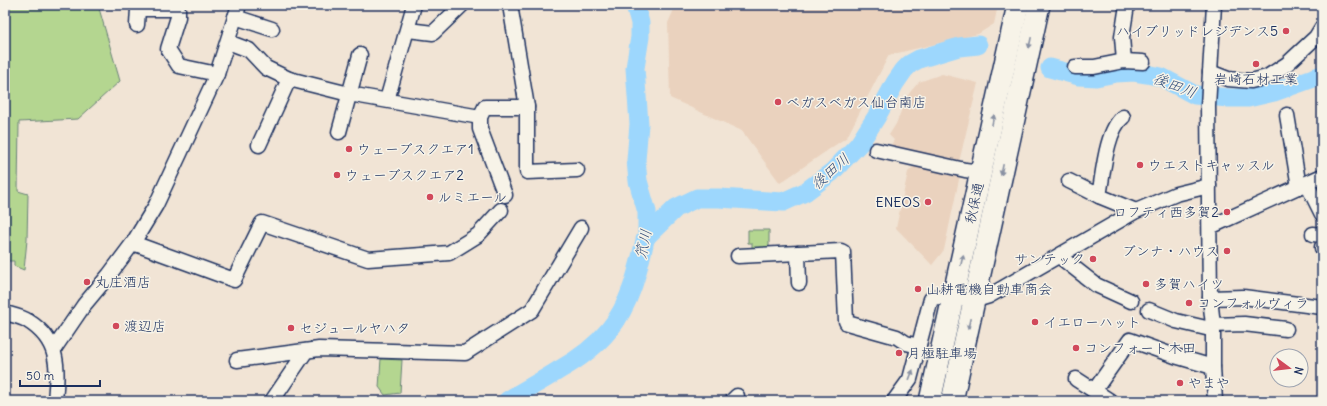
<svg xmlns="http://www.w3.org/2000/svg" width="1327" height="406" font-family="Delius,'Klee One',sans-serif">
<rect width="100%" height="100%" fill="#f1e4d5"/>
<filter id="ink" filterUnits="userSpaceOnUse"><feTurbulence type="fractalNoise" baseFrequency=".025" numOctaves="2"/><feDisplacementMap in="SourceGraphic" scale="8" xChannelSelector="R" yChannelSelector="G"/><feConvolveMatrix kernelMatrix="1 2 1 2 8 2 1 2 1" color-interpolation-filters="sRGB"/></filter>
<g filter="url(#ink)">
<g fill="#ead2be">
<polygon points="676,5 998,5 994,24 978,34 889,55 847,137 780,183 742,131 670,98 668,23"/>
<polygon points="942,74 978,83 959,162 890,147 894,140 889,135 896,124 906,98 911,91 919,82"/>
<polygon points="915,165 960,175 944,250 932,265 896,228 908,172"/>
</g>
<g fill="#b4d690" stroke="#688277">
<polygon points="5,5 98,5 120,81 78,119 19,122 18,191 28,194 27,240 24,270 14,266 14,261 5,261"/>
<polygon points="748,230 769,230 769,250 758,251 752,248 752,243 748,243"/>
<polygon points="381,359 402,360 400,393 385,395 379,387"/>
</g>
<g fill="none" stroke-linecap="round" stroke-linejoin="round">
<g stroke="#9dd7fd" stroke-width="19">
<polyline points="1050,68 1079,76 1096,77 1116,73 1134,72 1147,74 1161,77 1195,95 1229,98 1248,98 1274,92 1322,75"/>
<polyline points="647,236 676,208 697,198 719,198 783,202 805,192 832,172 859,144 877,116 895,83 904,70 910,64 919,59 959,47 978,45"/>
<path d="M 507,401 C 524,390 542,381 559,370 C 577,360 596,346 609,330 C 630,305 638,271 645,240 L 647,236 L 647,212 L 638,181 L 636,160 L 639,124 L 635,68 L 640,37 L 640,23 L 635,5"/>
</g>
<g stroke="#1b2f5e" stroke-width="17">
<g id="minor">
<polyline points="510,5 527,107 527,172 577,170"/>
<polyline points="1214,5 1208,106 1210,298 1213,325 1213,367 1215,401"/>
<polyline points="235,17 272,29"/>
<polyline points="137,25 138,9 178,9 178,17 168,49 179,66 217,74"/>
<polyline points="408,30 433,33 462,5"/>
<polyline points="228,42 249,50 266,68 289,79 349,94 480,117"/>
<polyline points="1124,61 1122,37 1127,5"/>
<polyline points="1075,67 1094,67 1124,61 1143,62"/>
<polyline points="1210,72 1228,79 1251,81 1267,77 1287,64 1316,37 1322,27"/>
<polyline points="387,100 414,5"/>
<polyline points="1287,115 1299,187"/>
<path d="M 1123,117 C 1106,130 1103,175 1099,196 L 1136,211"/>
<polyline points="339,132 360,55"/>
<polyline points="259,145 289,79"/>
<polyline points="876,150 965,170 981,172"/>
<polyline points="1069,181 1099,196"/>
<polyline points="1307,184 1322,214"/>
<polyline points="505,195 480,129 480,117 485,107 527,107"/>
<polyline points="1210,227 1322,176"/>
<polyline points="1313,234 1322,235"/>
<polyline points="133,243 234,280 262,223 368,259 449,253 478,235 501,210"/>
<polyline points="1322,248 1322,247"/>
<polyline points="798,253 799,283"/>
<polyline points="738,256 841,251 843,252 846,321 847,323 897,337 906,343 919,346"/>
<polyline points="1059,256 1096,285 1131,301"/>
<polyline points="1210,298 1243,297 1322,307"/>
<polyline points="1149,310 1176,321 1206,328 1213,325 1244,324 1286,329"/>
<path d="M 5,313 C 12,315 22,317 28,321 C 60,341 58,367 55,401"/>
<polyline points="54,349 84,305 109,275 133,243 156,205 217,74 239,5"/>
<polyline points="237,360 319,349 465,353 532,310 581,228"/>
<polyline points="1076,379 1110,401"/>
<polyline points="1094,391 1130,340 1175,356 1213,367"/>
<polyline points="272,401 306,351"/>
<polyline points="732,401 737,396"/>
<polyline points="894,401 910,379 931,299 934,297 979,299 989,296 1136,211 1176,194 1209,186"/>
</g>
</g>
<g stroke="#1b2f5e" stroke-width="24">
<g id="highway">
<polyline points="930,401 1018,5"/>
<polyline points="952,401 1039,5"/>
</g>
</g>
<use href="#minor" stroke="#f7f3e8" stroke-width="14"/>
<use href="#highway" stroke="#f7f3e8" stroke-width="21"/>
</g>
<defs><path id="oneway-solid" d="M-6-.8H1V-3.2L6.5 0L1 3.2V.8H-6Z"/></defs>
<g fill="#8991a3">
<use href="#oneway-solid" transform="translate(1030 43) rotate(102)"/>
<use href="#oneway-solid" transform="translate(993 120) rotate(-78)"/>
<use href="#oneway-solid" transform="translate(1002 170) rotate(102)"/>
<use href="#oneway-solid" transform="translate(962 260) rotate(-77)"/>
<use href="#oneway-solid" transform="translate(969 324) rotate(102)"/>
<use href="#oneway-solid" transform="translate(911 375) rotate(-69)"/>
</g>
</g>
<g fill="#d1495b" stroke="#f7f3e8" stroke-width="1.5">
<circle cx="1286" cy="31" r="4"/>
<circle cx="1256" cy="64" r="4"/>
<circle cx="778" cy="102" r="4"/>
<circle cx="349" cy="149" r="4"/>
<circle cx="1140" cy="165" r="4"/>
<circle cx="337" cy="175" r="4"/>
<circle cx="430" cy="197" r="4"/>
<circle cx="928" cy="202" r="4"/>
<circle cx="1227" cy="212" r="4"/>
<circle cx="1227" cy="251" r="4"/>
<circle cx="1093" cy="259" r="4"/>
<circle cx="87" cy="282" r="4"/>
<circle cx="1146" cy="284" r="4"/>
<circle cx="918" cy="289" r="4"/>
<circle cx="1189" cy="303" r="4"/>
<circle cx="1035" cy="322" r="4"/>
<circle cx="116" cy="326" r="4"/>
<circle cx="291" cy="328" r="4"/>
<circle cx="1076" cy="348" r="4"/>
<circle cx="899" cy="353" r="4"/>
<circle cx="1180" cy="383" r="4"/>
</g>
<g text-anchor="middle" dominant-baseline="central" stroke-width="3" stroke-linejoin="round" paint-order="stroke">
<g font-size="14" fill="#1b2f5e" stroke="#f7f3e8" text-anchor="start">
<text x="1278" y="31" text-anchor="end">ハイブリッドレジデンス5</text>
<text x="1256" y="79" text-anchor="middle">岩崎石材工業</text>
<text x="786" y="102">ベガスベガス仙台南店</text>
<text x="357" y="149">ウェーブスクエア1</text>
<text x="1148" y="165">ウエストキャッスル</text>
<text x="345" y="175">ウェーブスクエア2</text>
<text x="438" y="197">ルミエール</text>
<text x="920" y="202" text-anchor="end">ENEOS</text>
<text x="1219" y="212" text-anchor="end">ロフティ西多賀2</text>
<text x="1219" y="251" text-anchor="end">ブンナ・ハウス</text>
<text x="1085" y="259" text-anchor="end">サンテック</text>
<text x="95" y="282">丸庄酒店</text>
<text x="1154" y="284">多賀ハイツ</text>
<text x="926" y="289">山耕電機自動車商会</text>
<text x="1197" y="303">コンフォルヴィラ</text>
<text x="1043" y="322">イエローハット</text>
<text x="124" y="326">渡辺店</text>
<text x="299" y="328">セジュールヤハタ</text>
<text x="1084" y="348">コンフォート木田</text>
<text x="907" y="353">月極駐車場</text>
<text x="1188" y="383">やまや</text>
</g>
<g font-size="14" fill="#1b2f5e" stroke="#f7f3e8">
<text transform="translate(974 203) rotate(-77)">秋保通</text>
</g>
<g font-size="15" font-style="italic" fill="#35517e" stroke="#f7f3e8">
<text transform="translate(1175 85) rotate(21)">後田川</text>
<text transform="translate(830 171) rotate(-41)">後田川</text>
<text transform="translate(643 244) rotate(-79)">笊川</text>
</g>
</g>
<rect width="1327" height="406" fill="none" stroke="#f7f3e8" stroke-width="20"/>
<rect x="10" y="10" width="1307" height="386" fill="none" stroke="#1b2f5e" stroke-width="1.5" filter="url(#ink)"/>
<g transform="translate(1289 368) rotate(105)"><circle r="19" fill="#f7f3e8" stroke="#9fa5b1"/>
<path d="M0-3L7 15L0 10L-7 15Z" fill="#d1495b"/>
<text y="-6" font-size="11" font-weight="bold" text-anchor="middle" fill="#1b2f5e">N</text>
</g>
<path d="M20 380v6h80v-6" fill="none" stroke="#1b2f5e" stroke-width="2"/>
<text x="26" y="380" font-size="12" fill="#1b2f5e" stroke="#f7f3e8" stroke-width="3" paint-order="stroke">50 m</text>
</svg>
